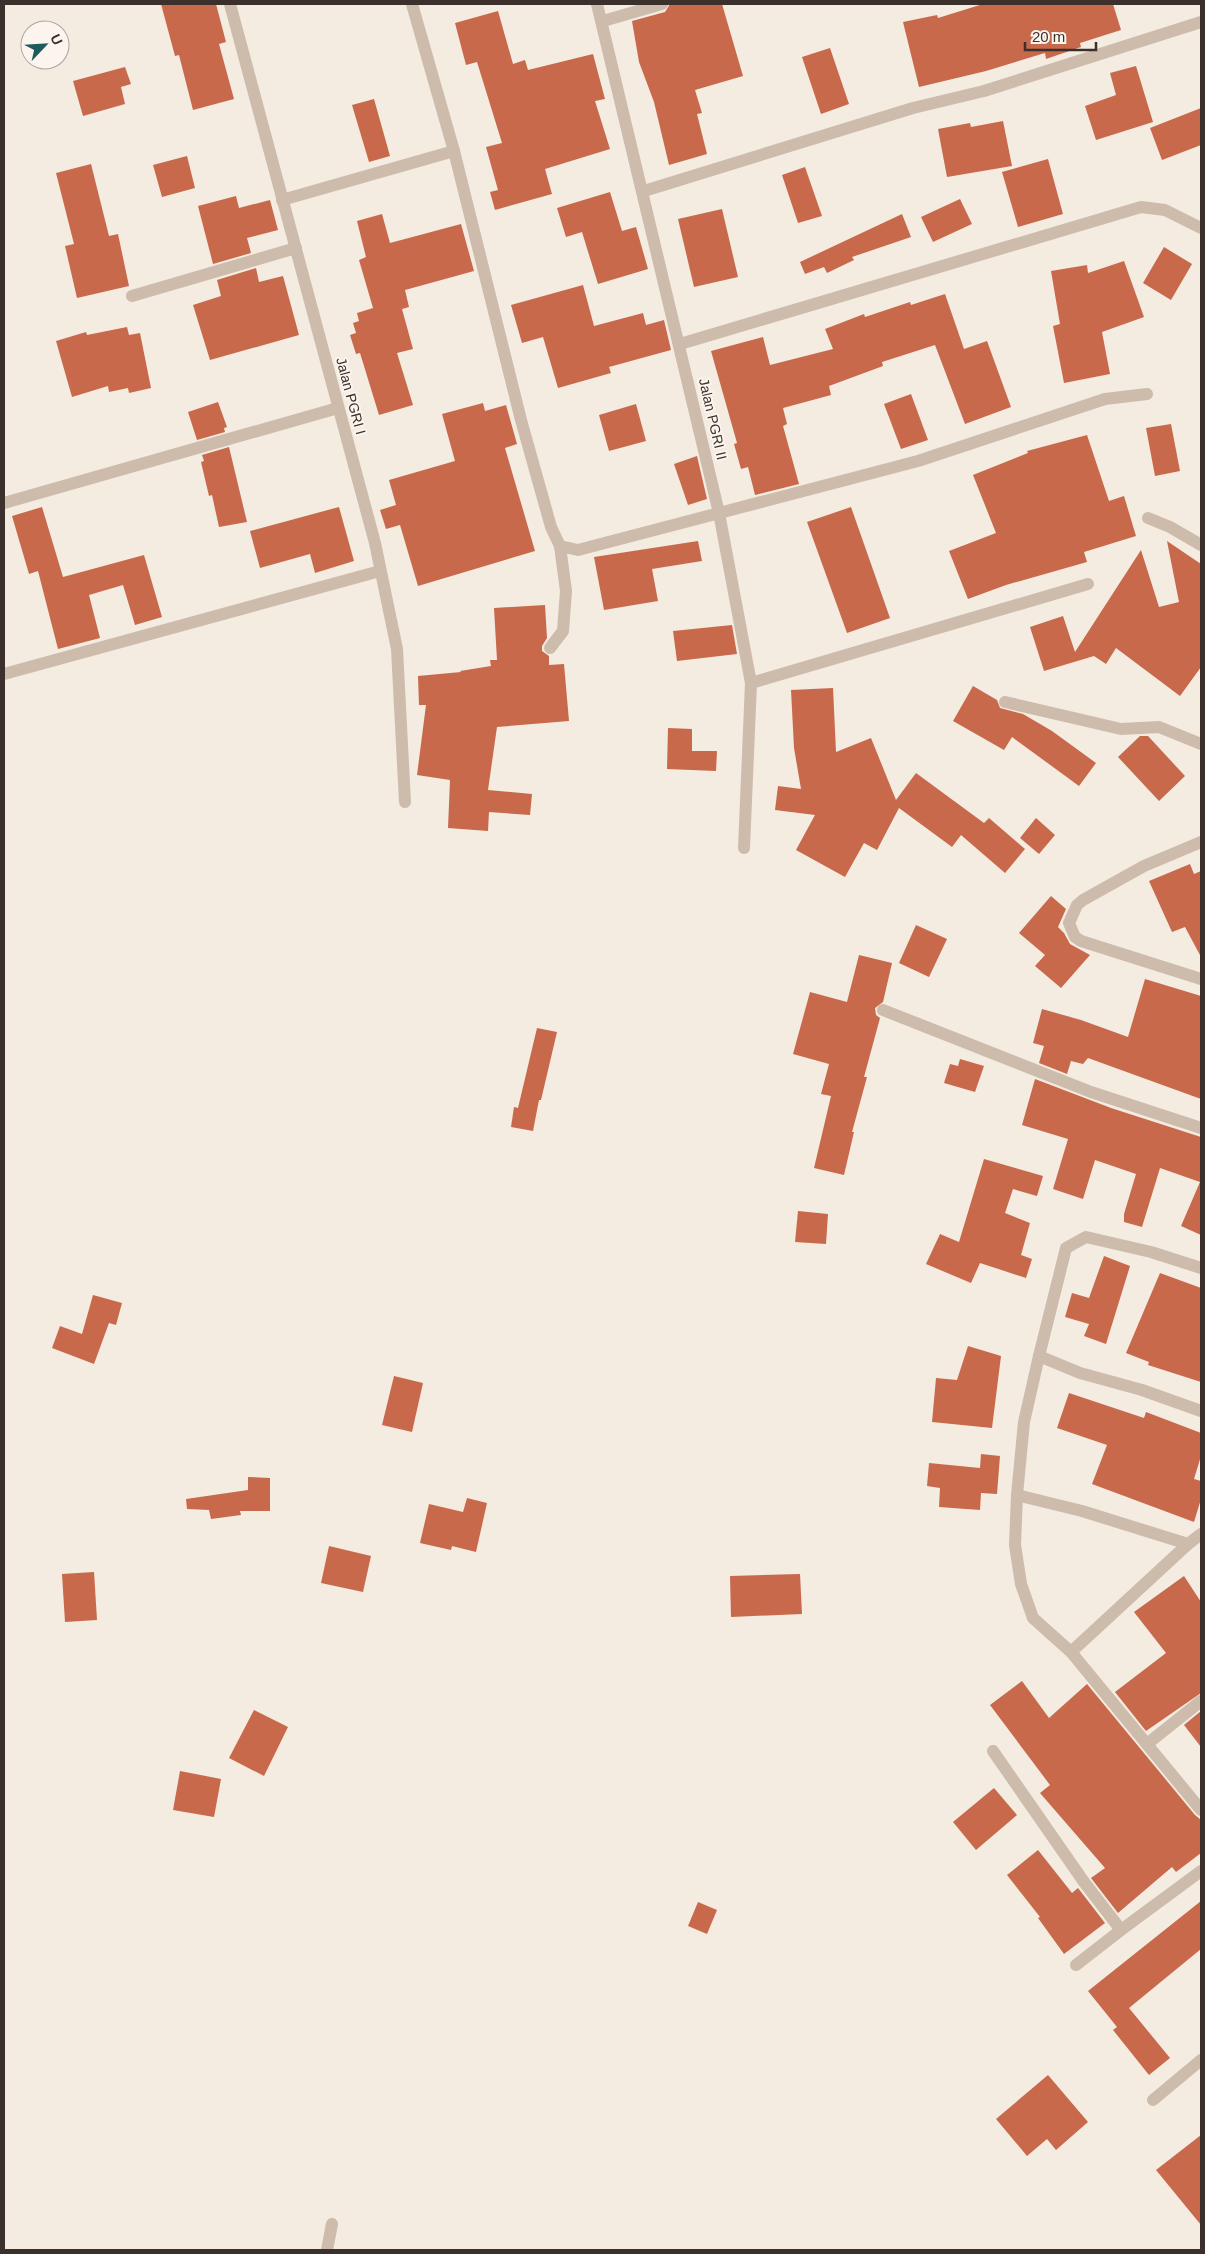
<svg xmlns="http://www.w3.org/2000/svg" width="1205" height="2254" font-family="Arial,sans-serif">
<rect width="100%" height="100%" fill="#f4ebe1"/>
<g fill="#c8694b">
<polygon points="161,4 216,4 226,42 219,44 234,99 193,110 179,55 175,56"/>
<polygon points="670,4 722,4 743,76 695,90 702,113 697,114 707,154 669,165 654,102 639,62 632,21 665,12"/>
<polygon points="983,4 1113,4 1121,30 1080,43 1081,47 1046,59 1045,53 986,71 919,87 903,22 937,15 938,18"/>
<polygon points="498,11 513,64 525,60 528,70 593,54 605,99 595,101 610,149 545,169 552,194 495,210 490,192 498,190 486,147 502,143 477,62 466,65 455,23"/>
<polygon points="830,48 849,104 821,114 802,57"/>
<polygon points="1136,66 1153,122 1096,140 1085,106 1116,95 1110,73"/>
<polygon points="125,67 131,84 121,87 125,104 83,116 73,81"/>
<polygon points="374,99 390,156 369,162 352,105"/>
<polygon points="1201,108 1201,145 1162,160 1150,128"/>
<polygon points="1003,121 1012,166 947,177 938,129 970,123 971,127"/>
<polygon points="187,156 195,188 162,197 153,165"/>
<polygon points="1048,159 1063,214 1018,227 1002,172"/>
<polygon points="91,164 109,236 118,234 129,286 77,298 65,246 74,244 56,173"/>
<polygon points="805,167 822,216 798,223 782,175"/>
<polygon points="610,192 622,231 636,227 648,269 598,284 582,232 566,237 557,208"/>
<polygon points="236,196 239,208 270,200 278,230 247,238 251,253 213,264 198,206"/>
<polygon points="960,199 972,224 933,242 921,217"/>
<polygon points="722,209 738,277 694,287 678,219"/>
<polygon points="382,214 390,243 461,224 474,271 405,290 409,307 402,309 413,349 397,353 413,405 379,415 360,353 356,354 350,335 356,333 353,323 359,321 357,313 373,308 359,260 366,257 357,221"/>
<polygon points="902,214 911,237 852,257 854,260 827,273 824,267 805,274 800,262"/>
<polygon points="1164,247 1192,264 1171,300 1143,283"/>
<polygon points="1124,261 1144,317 1102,332 1110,374 1064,383 1053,326 1060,324 1051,271 1087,265 1088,273"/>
<polygon points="256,268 259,282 283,276 299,335 210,360 193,305 221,296 217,280"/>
<polygon points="583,285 594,326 643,313 646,325 664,320 671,350 609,367 611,373 558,388 543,337 522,343 511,305"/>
<polygon points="945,294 964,349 987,341 1011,407 965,424 935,345 882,362 883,366 829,386 831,395 783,408 787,424 783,426 799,484 755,495 748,467 741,469 734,444 737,443 711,351 763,337 770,365 833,349 825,329 864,314 865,317 910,302 911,305"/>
<polygon points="127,327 129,335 140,333 151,388 129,393 128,388 109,392 108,386 72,397 56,341 86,332 87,335"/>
<polygon points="911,394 928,440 901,449 884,404"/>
<polygon points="218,402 227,427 224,428 225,432 197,440 188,412"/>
<polygon points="483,403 485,411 506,405 517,444 505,448 535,551 418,586 400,525 386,529 380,510 396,505 389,480 455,461 442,414"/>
<polygon points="636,404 646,441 609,451 599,415"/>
<polygon points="1171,424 1180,471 1155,476 1146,428"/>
<polygon points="1087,435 1109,501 1124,496 1136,536 1084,552 1087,562 1006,585 968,599 949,551 996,533 973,475 1028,453 1027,451"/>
<polygon points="229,447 247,522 219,527 212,495 209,496 201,462 204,461 202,455"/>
<polygon points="697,456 707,499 688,505 674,464"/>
<polygon points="42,507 63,577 144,555 162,617 135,625 123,585 89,595 100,638 58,649 38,571 29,574 12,516"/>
<polygon points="339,507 354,561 315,573 310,554 260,568 250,531"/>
<polygon points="851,507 890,618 847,633 807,522"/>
<polygon points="698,541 702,561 652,569 658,601 604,610 594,557"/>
<polygon points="1167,541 1201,564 1201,667 1180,696 1116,648 1106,664 1094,656 1044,671 1030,627 1063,616 1075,652 1141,550 1159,607 1179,602"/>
<polygon points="545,605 547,638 542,646 542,651 549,656 549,665 564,664 569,721 497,727 488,790 532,794 530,815 489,812 488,831 448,828 450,780 417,775 426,705 419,705 418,676 461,672 460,671 491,666 490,660 497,660 494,608"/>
<polygon points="732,625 737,654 677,661 673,631"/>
<polygon points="973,686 997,700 1000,708 1023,714 1052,731 1096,763 1079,786 1012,737 1004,750 953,721"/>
<polygon points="833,688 836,752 871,738 896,800 916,773 984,823 989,818 1025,849 1005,873 961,835 952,847 899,808 877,850 864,843 845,877 796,850 815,815 775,810 778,786 801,789 794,748 791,690"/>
<polygon points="668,728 692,729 692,751 717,751 716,771 667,769"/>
<polygon points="1140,736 1148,736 1185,776 1159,801 1118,757"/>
<polygon points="1036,818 1055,835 1039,854 1020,838"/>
<polygon points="1190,864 1194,874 1201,871 1201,957 1185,927 1172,932 1149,881"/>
<polygon points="1051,896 1066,909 1058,927 1064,933 1070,944 1090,955 1061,988 1035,966 1045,955 1019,933"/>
<polygon points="916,925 947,939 929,977 899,963"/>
<polygon points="859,955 892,963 883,1002 875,1008 876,1015 880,1018 864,1077 867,1077 852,1132 854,1132 844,1175 814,1168 831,1096 821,1094 829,1064 793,1054 810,992 847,1002"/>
<polygon points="1145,979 1201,996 1201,1099 1088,1058 1083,1064 1071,1061 1067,1074 1039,1063 1044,1046 1033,1043 1042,1009 1081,1020 1128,1037"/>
<polygon points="537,1028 557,1032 541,1100 539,1100 533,1131 511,1127 514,1107 518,1108"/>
<polygon points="960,1059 984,1066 975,1092 944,1083 950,1064 958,1066"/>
<polygon points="1035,1079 1111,1108 1201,1137 1201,1235 1181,1226 1200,1182 1160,1168 1142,1227 1124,1222 1124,1214 1136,1174 1095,1160 1083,1199 1053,1189 1068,1139 1022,1125"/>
<polygon points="984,1159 1043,1176 1037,1196 1013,1189 1005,1213 1030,1223 1021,1255 1032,1259 1026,1278 980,1263 971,1283 926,1264 940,1234 959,1242"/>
<polygon points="798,1211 828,1214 826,1244 795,1242"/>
<polygon points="1104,1256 1130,1266 1106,1344 1084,1336 1089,1324 1065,1317 1072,1293 1089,1298"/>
<polygon points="1160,1273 1201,1288 1201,1382 1148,1365 1149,1362 1126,1353"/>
<polygon points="93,1295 122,1303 116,1325 109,1323 94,1364 52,1348 60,1326 82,1334"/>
<polygon points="968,1346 1001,1356 992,1428 932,1422 936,1378 957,1380"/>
<polygon points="394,1376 423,1383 412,1432 382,1425"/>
<polygon points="1069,1393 1144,1418 1146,1412 1201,1433 1201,1456 1194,1479 1201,1481 1201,1499 1194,1522 1092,1484 1107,1445 1057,1428"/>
<polygon points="981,1454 1000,1456 997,1494 981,1493 980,1510 939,1507 940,1488 927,1486 929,1463 980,1468"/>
<polygon points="248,1477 270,1478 270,1511 240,1511 241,1515 211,1519 209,1510 187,1509 186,1499 248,1490"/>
<polygon points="467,1498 487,1503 476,1552 452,1546 451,1550 420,1543 429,1504 463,1512"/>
<polygon points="329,1546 371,1556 363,1592 321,1583"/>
<polygon points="94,1572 97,1620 65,1622 62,1574"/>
<polygon points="800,1574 802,1614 731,1617 730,1576"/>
<polygon points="1184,1576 1201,1602 1201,1693 1146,1731 1115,1692 1166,1653 1134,1612"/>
<polygon points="1022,1681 1049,1718 1087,1684 1195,1815 1201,1820 1201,1853 1176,1872 1172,1867 1118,1913 1091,1878 1105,1868 1040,1793 1050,1785 990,1705"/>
<polygon points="254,1710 288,1727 264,1776 229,1758"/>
<polygon points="1201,1711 1201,1747 1184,1725"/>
<polygon points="180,1771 221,1779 214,1817 173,1810"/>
<polygon points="994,1788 1017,1815 976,1850 953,1822"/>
<polygon points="1038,1850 1072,1893 1078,1888 1105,1923 1064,1954 1038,1918 1040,1917 1007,1875"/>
<polygon points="1201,1901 1201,1949 1129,2008 1170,2058 1149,2075 1113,2030 1117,2027 1088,1991"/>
<polygon points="698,1902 717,1910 707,1934 688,1926"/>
<polygon points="1048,2075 1088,2122 1056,2150 1047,2139 1027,2156 996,2119"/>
<polygon points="1201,2135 1201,2225 1156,2170"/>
</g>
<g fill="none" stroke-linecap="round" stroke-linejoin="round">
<g stroke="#cdbbac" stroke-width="12">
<polyline points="230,4 375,543 397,649 405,802"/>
<polyline points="412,4 454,151"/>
<polyline points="597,4 719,513 748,667 751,683 744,848"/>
<polyline points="603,21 662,4"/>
<polyline points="644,191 913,108 984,91 1201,22"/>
<polyline points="282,200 454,151 521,420 551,527 560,546 578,550 918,461 1105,399 1147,394"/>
<polyline points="132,296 296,248"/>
<polyline points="680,344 1141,207 1165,210 1201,228"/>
<polyline points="4,503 338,408"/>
<polyline points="1148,518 1170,527 1201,545"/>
<polyline points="550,648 563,631 566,591 560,546"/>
<polyline points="4,674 380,571"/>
<polyline points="751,683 1088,584"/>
<polyline points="1005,702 1121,729 1159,727 1201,744"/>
<polyline points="1201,842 1144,866 1083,900 1077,905 1069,923 1075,937 1081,941 1201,979"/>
<polyline points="883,1010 1091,1092 1201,1128"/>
<polyline points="1201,1268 1151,1252 1086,1237 1066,1248 1039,1356 1080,1373 1142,1390 1201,1411"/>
<polyline points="1039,1356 1024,1422 1017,1495 1082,1511 1188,1544 1201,1534"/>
<polyline points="1017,1495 1015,1545 1021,1584 1033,1618 1071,1652"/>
<polyline points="1188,1544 1071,1652 1201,1810"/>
<polyline points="1147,1744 1201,1701"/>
<polyline points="993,1751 1084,1882 1121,1930 1201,1871"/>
<polyline points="1076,1965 1121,1930"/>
<polyline points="1153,2100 1201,2060"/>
<polyline points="327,2250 332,2224"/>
</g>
</g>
<g text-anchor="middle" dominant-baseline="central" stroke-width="4" stroke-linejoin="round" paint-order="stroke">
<g font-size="14" fill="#3b302b" stroke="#fbf5ee">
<text transform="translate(351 396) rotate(75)">Jalan PGRI I</text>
<text transform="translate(713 419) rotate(77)">Jalan PGRI II</text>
</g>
</g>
<rect width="1205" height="2254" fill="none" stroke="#3b302b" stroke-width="10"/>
<g transform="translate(45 45) rotate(65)"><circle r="24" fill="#fbf5ee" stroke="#aea6a0"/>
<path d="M0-4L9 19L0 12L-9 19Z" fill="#1f5a5e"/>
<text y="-8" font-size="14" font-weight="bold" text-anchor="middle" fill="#3b302b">U</text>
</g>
<path d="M1025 42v8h71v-8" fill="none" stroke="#3b302b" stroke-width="2.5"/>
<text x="1032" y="42" font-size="15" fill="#3b302b" stroke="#fbf5ee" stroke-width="4" paint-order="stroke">20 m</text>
</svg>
